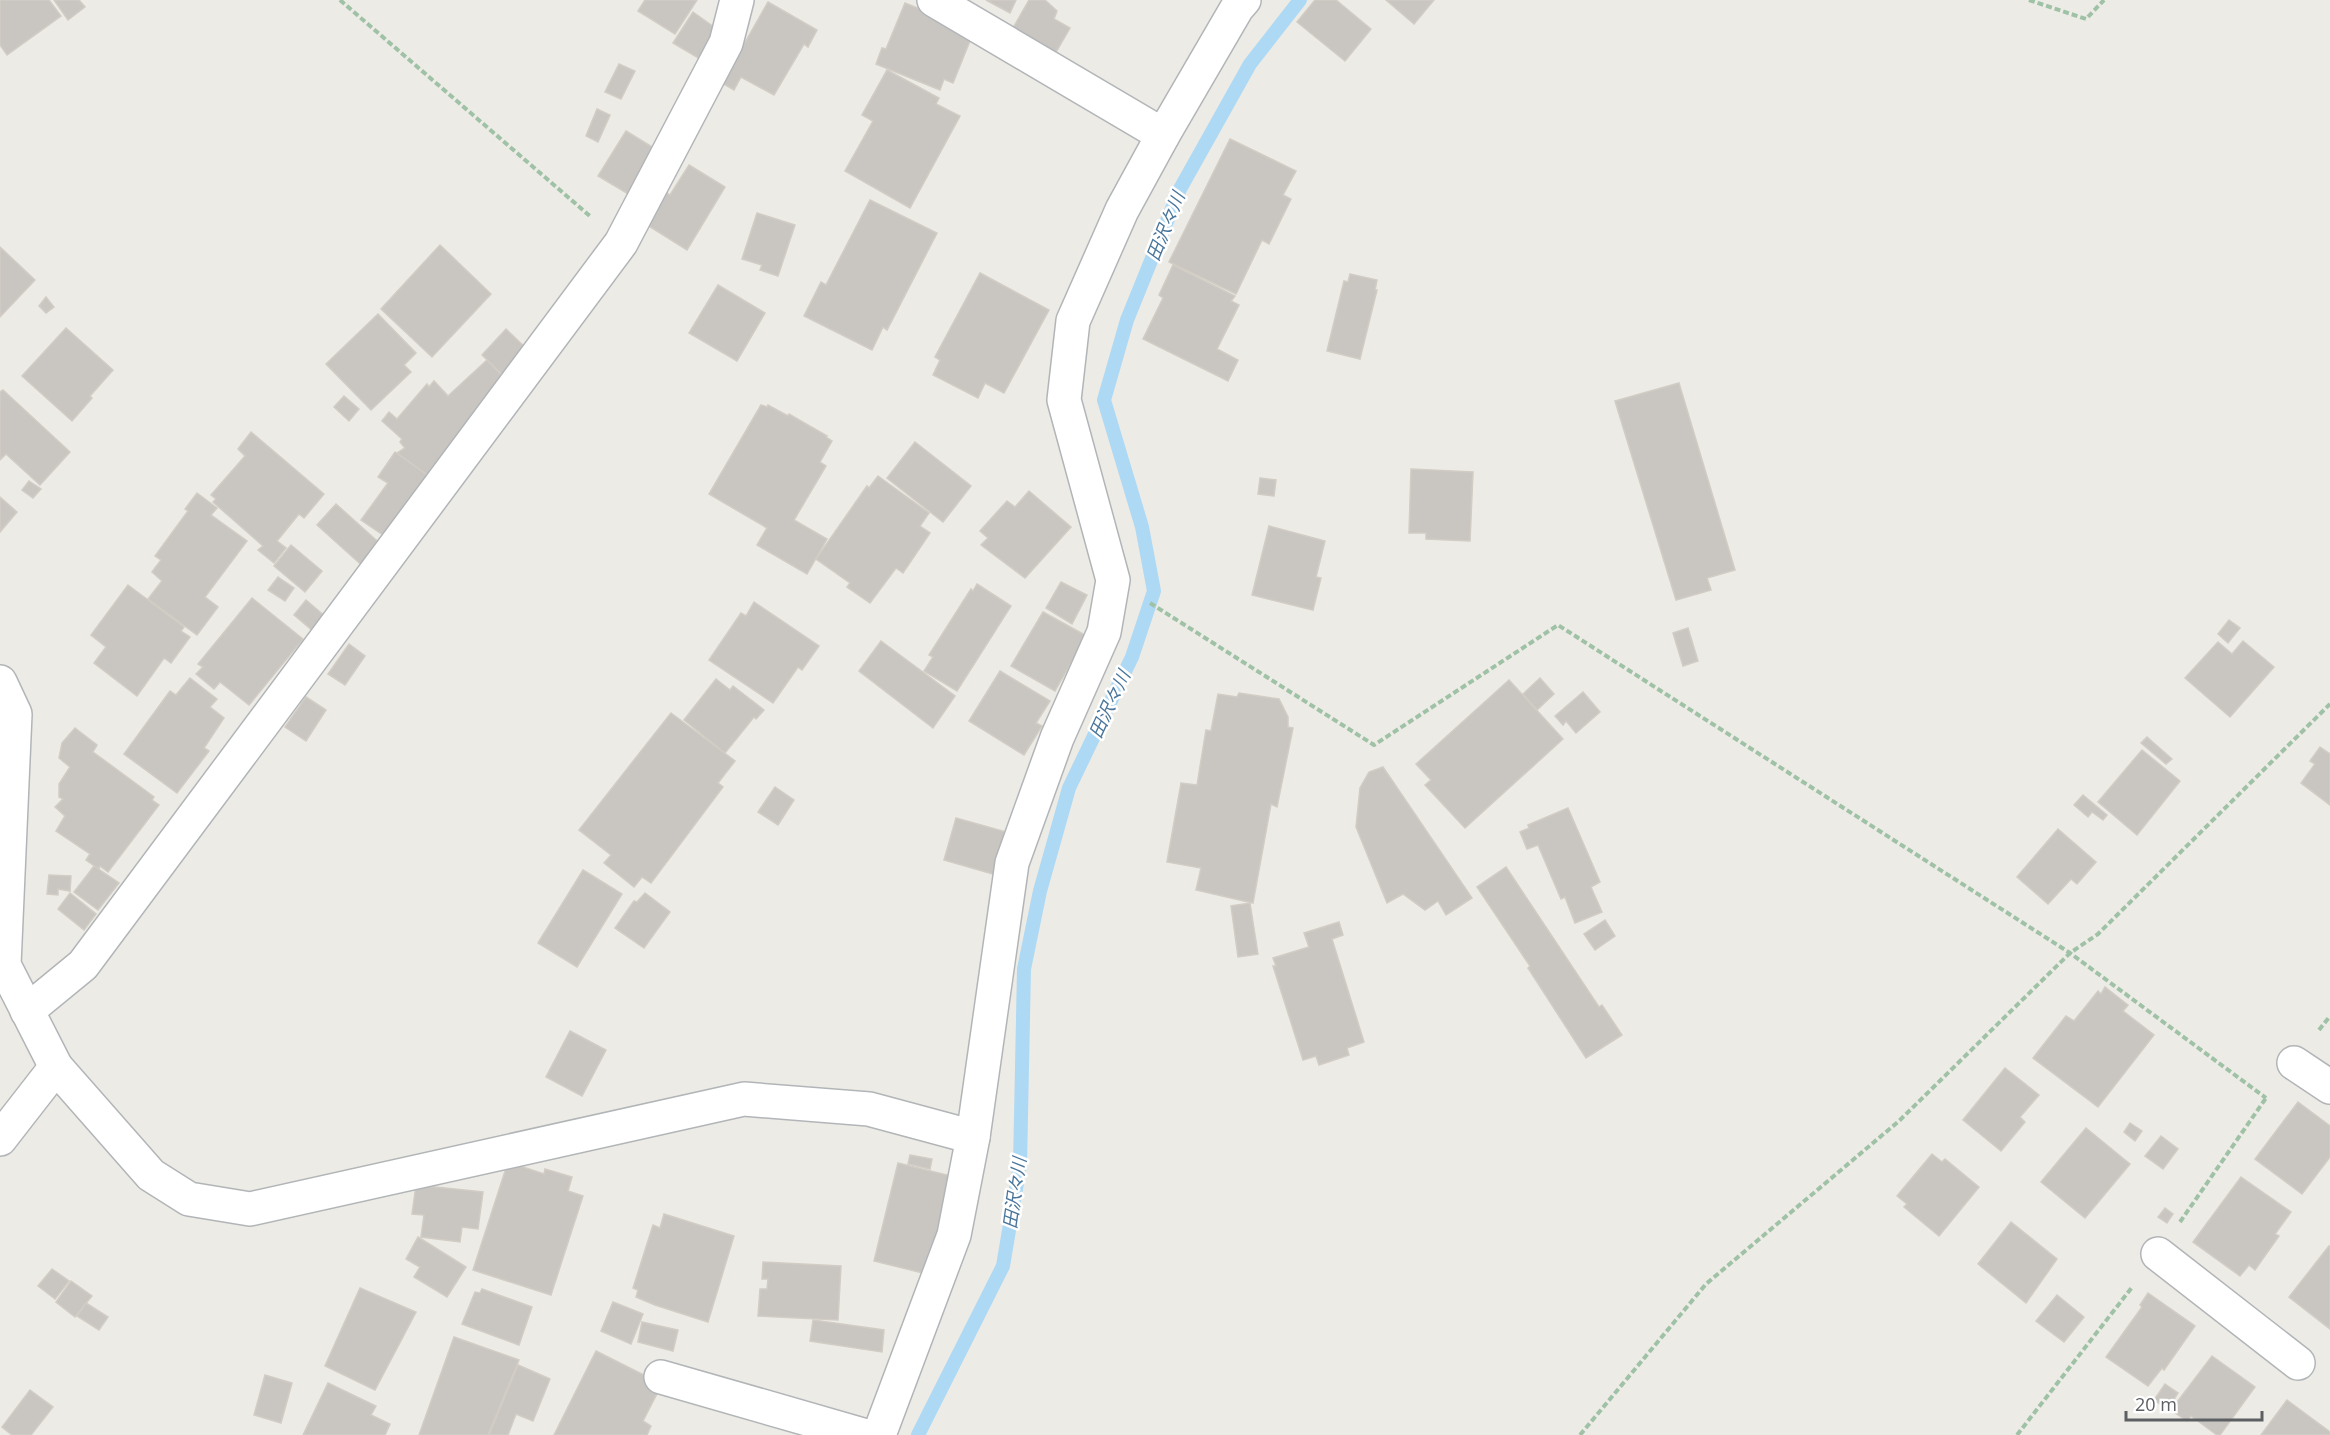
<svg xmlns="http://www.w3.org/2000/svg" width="2330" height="1435" font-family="'Open Sans','Noto Sans JP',sans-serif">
<rect width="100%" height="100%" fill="#edebe5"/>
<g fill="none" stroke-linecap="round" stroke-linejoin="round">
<polyline stroke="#aed9f4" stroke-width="14" points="918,1435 1003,1266 1020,1165 1024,969 1040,891 1069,788 1132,657 1154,591 1142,527 1104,400 1127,320 1180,189 1250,64 1300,0"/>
</g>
<g fill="#c9c6c2" stroke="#d1ccc4" stroke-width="1.5">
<polygon points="0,0 49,0 61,16 7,55 0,45"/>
<polygon points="54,0 79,0 85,7 68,20"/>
<polygon points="645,0 697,0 675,34 638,11"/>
<polygon points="986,0 1016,0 1010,13"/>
<polygon points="1029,0 1045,0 1057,11 1054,19 1070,28 1055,54 1013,28"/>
<polygon points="1315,0 1336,0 1371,29 1345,61 1297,22"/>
<polygon points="1386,0 1434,0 1414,24"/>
<polygon points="768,2 817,30 808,47 804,44 774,95 741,77 734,90 722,83"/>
<polygon points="905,3 974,31 953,83 944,79 940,90 876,64 882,48 886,49"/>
<polygon points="693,12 718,30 700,59 673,43"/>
<polygon points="619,64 635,71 621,99 605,92"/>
<polygon points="887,70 939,98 936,104 960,116 910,208 845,171 873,121 862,115"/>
<polygon points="597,109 610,115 598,142 586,136"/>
<polygon points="626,131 657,150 630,195 598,176"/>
<polygon points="1230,139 1296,171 1283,195 1291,199 1269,244 1262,240 1236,294 1169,262"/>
<polygon points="689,165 725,187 687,250 644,223 664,191 670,195"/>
<polygon points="870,200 937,233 887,330 883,327 872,350 804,316 821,282 826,285"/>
<polygon points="757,213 795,225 778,276 760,270 762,265 742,259"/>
<polygon points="440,245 491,294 432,357 381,309"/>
<polygon points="0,247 35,280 0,317"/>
<polygon points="1173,265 1235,296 1231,301 1239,305 1217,349 1238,360 1228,381 1143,339 1163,298 1159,295"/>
<polygon points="980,273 1049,310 1004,393 985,383 978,398 933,375 940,360 935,357"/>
<polygon points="1350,274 1377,280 1375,290 1377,290 1360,359 1327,351 1344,281 1348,282"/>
<polygon points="718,285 765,313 737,361 689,333"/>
<polygon points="46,297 54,307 46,313 39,306"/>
<polygon points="378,314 416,353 404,365 411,372 371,410 326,364"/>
<polygon points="66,328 113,370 90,396 92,398 72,421 22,376"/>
<polygon points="506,329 529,351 506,378 482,355"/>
<polygon points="487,360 506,380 430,477 397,453 405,448 400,442 402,439 382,421 389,412 397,419 427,384 429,387 434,381 448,396"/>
<polygon points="1679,383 1735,570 1707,578 1711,590 1676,600 1615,401"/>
<polygon points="3,390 70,452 40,485 6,454 0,460 0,392"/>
<polygon points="344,396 359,409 349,421 334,407"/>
<polygon points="761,405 767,407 768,405 788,416 789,414 827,436 826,437 832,441 820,462 826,466 794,520 827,539 807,574 757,545 767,528 709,494"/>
<polygon points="251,432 324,494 304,518 299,514 277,541 286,548 274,563 258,550 263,546 213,502 216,499 211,495 245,456 238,449"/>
<polygon points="915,442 971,486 943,522 887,478"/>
<polygon points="395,452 430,477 386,537 361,520 388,483 378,477"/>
<polygon points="1411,469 1473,472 1470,541 1426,539 1426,533 1409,533"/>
<polygon points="878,476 929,513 920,526 930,533 903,573 896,568 870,603 847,587 850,583 816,559 867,486 869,488"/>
<polygon points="1260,478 1276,480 1274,496 1258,494"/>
<polygon points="29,481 41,489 33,498 22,490"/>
<polygon points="1029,491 1071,527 1025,578 981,545 988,538 980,531 1007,501 1015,507"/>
<polygon points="197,493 217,508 211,515 247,541 205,597 218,607 197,635 148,599 162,581 152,572 161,560 155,556 188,511 185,509"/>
<polygon points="0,497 17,512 0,532"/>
<polygon points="336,504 385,548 366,569 317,525"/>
<polygon points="1269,526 1325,541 1316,577 1321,578 1313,610 1252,595"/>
<polygon points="291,545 322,571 305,592 274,566"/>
<polygon points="278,577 294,588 285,601 268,590"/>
<polygon points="1061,582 1087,595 1072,624 1046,608"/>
<polygon points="977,584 1011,606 957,691 924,671 933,657 929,655 971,589 973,591"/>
<polygon points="128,585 184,627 181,631 190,637 171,663 164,658 137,696 94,663 106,647 91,635"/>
<polygon points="252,598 303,639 249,705 220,682 214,689 196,674 203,667 198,664"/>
<polygon points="306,600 333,623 320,637 294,615"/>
<polygon points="754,602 819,646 802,670 798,667 773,703 709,660 741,613 746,616"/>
<polygon points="1043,612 1085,635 1083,638 1086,640 1074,664 1071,663 1055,691 1011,666"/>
<polygon points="2229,620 2240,628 2228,643 2218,634"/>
<polygon points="1688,628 1698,661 1683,666 1673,633"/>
<polygon points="881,641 955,696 933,728 859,671"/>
<polygon points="2243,641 2274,667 2230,717 2185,678 2218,642 2232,654"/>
<polygon points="349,644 365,656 345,685 328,674"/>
<polygon points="1000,671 1050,701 1036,723 1042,726 1024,755 969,721"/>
<polygon points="190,678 217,699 210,707 224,718 204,748 209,751 177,793 124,754 170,691 176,695"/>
<polygon points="1540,678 1554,694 1537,710 1523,694"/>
<polygon points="716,679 730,690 733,686 764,710 756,719 754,717 725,753 684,720"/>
<polygon points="1509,680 1563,739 1465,828 1425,785 1431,780 1416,764"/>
<polygon points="1583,692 1600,712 1576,733 1566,721 1563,725 1555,716"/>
<polygon points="1239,693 1279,699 1288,717 1288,727 1293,728 1277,807 1271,804 1253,903 1196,890 1201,868 1167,862 1181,783 1197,785 1206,730 1211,731 1218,694 1237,697"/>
<polygon points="306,697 326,710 306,741 285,727"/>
<polygon points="671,713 735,761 718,783 723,787 651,883 642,877 634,887 604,863 611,855 579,830"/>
<polygon points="75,728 97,745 93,752 154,797 152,800 159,805 108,872 100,866 99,869 86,860 90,854 56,831 65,816 55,807 63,799 59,797 59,784 70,767 59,758 62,743"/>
<polygon points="2147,737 2172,759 2166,764 2141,743"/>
<polygon points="2320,747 2330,754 2330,805 2301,783 2315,764 2310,761"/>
<polygon points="2142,750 2180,781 2137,835 2098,802"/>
<polygon points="1383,767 1472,898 1446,915 1438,901 1425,910 1403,894 1387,903 1356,827 1360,788 1369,772"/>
<polygon points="775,787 794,800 778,825 758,812"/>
<polygon points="2083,795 2107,815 2103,820 2092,812 2088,817 2074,805"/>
<polygon points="1568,808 1600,882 1591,887 1602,912 1575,923 1565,897 1561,899 1538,845 1527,849 1520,832 1529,828 1528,825"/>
<polygon points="956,818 1006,832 993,874 944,860"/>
<polygon points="2058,829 2096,862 2077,884 2071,879 2048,904 2017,877"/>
<polygon points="94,866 119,883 98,910 74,892"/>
<polygon points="1506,867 1599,1007 1602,1005 1622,1035 1586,1058 1528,968 1530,966 1477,887"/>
<polygon points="583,870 622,894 577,967 538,943"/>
<polygon points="49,875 71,876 70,891 58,889 58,895 47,894"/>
<polygon points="70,893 96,914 84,930 58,909"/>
<polygon points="645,893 670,912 644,948 615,928 634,901 637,902"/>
<polygon points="1250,903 1258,954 1238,957 1231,906"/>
<polygon points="1605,920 1615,936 1595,950 1584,934"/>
<polygon points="1339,922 1343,935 1332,939 1364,1042 1347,1048 1349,1055 1319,1065 1316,1056 1303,1060 1273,966 1276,966 1273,958 1309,947 1304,933"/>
<polygon points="2105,987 2128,1005 2123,1011 2154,1035 2098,1107 2033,1058 2066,1016 2074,1021 2098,991 2101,994"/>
<polygon points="570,1031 606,1050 582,1096 546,1077"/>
<polygon points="2005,1068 2039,1095 2020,1117 2025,1122 2001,1151 1963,1120"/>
<polygon points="2298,1102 2330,1126 2330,1157 2302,1194 2255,1159"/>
<polygon points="2130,1123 2142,1131 2135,1141 2124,1132"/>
<polygon points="2086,1128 2130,1164 2085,1218 2041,1182"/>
<polygon points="2161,1136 2178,1149 2163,1169 2145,1156"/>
<polygon points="1932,1154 1942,1162 1945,1159 1979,1187 1939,1236 1904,1207 1907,1204 1897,1196"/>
<polygon points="910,1155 932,1159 930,1169 908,1164"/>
<polygon points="508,1162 544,1174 545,1169 572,1177 568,1191 583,1196 551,1295 473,1270"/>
<polygon points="898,1163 955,1177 927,1274 874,1261"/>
<polygon points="2241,1177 2291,1212 2275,1234 2279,1236 2255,1270 2249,1265 2240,1276 2193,1242"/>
<polygon points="416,1185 483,1192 478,1229 462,1227 460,1242 421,1237 424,1215 412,1214"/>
<polygon points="2165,1208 2173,1214 2167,1223 2158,1217"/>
<polygon points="664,1214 734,1236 708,1322 655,1305 636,1297 638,1290 633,1288 653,1225 660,1228"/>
<polygon points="2011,1222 2057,1259 2026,1303 1978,1264"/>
<polygon points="418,1237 466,1267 447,1297 414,1277 420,1267 406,1259"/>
<polygon points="2329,1246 2330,1247 2330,1329 2289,1297"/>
<polygon points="763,1262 841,1266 838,1320 758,1316 760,1289 767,1289 768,1279 762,1279"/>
<polygon points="52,1269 69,1281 55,1299 38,1286"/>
<polygon points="71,1281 92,1296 75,1317 56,1302"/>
<polygon points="360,1288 416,1312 375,1390 325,1366"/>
<polygon points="482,1289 532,1307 519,1345 462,1324 475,1292 480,1293"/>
<polygon points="2148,1293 2195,1326 2164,1370 2162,1368 2148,1386 2106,1357 2142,1307 2140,1305"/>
<polygon points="2057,1295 2084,1317 2064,1342 2036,1321"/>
<polygon points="613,1302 643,1314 631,1344 601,1331"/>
<polygon points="86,1303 108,1317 99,1330 77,1316"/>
<polygon points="813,1320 884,1330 882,1352 810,1341"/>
<polygon points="642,1322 678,1330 673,1351 638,1342"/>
<polygon points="454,1337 519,1360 488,1435 419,1435"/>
<polygon points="596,1351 662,1384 643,1421 651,1426 647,1435 554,1435"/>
<polygon points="2212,1356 2255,1387 2220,1435 2217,1435 2191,1416 2187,1421 2171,1410"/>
<polygon points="518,1365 550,1379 533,1421 516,1414 508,1435 489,1435"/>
<polygon points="265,1375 292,1383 281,1423 254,1415"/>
<polygon points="328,1383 376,1406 371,1415 390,1424 385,1435 303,1435"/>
<polygon points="2165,1384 2178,1393 2168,1409 2154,1400"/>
<polygon points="30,1390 53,1407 31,1435 12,1435 2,1427"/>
<polygon points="2287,1400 2330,1432 2330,1435 2261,1435"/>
</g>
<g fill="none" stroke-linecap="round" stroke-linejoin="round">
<g stroke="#b2b5b8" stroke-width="36">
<g id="minor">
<polyline points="934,0 1163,135"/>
<polyline points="0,682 15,714 4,965 56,1067 151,1175 189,1199 250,1209 744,1099 869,1109 973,1137"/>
<polyline points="27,1011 83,965 621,243 726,43 737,0"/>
<polyline points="2294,1063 2330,1087"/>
<polyline points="0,1139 56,1067"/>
<polyline points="2158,1254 2298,1363"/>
<polyline points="661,1377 863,1435"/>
<polyline points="879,1435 954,1235 973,1137 1012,863 1057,738 1104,632 1113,580 1064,400 1073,321 1122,210 1163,135 1237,8 1244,0"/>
</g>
</g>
<g stroke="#9fc2a7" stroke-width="4" stroke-dasharray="6 3" stroke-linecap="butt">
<polyline points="340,0 591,217"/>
<polyline points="2029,0 2086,19 2104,0"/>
<polyline points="1150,603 1374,745 1558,625 2070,953 2266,1098"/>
<polyline points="2319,1030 2330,1016"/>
<polyline points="2180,1222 2266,1098"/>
<polyline points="1580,1435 1706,1284 1899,1121 2070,953 2098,934 2330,704"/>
<polyline points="2017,1435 2133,1286"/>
</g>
<use href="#minor" stroke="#fff" stroke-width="33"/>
</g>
<g text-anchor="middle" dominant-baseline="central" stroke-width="5" stroke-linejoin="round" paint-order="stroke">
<g font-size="18" font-style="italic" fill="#4a769c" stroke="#fff">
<text transform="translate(1165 226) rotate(-68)">田沢々川</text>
<text transform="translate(1109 704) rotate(-65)">田沢々川</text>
<text transform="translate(1014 1193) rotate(-82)">田沢々川</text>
</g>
</g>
<path d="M2126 1411v9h136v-9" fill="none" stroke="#5d6063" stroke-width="3"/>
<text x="2135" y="1411" font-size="18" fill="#5d6063" stroke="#ffffff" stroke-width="4.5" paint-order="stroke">20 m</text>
</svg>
